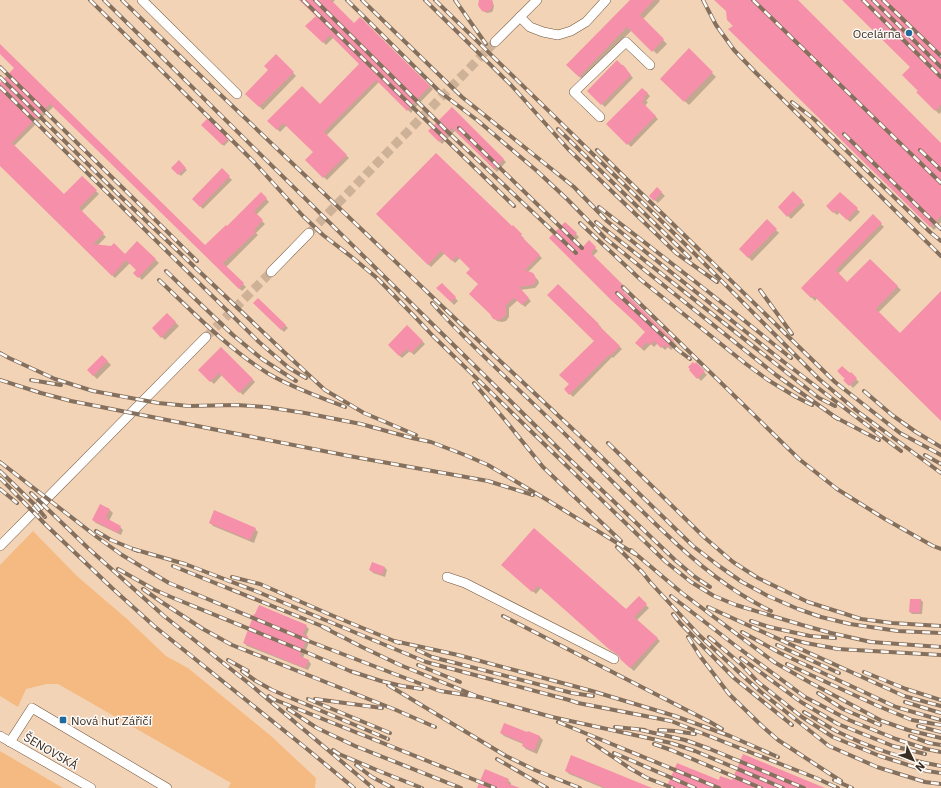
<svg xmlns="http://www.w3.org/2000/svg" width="941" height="788" font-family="'IBM Plex Sans',sans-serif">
<rect width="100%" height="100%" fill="#f3d3b6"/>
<g fill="#f5ba82">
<polygon points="33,531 78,577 126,618 166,656 188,668 271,736 316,778 315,788 228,788 231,783 58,684 47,684 26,689 18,707 0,696 0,565"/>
<polygon points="0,751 63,788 0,788"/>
</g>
<g fill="#0003">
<polygon points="301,0 335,0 332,3 354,25 360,19 433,89 413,110 411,113 379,82 326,136 349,158 327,180 306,160 314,152 287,125 280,132 269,121 320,105 361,64 334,37 326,45 307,26 317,16"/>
<polygon points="481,0 492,0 494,6 493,10 492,12 487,13 483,11"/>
<polygon points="631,0 659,0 660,1 643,19 667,44 657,54 632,30 583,80 568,65"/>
<polygon points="715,0 796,0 941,144 941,222 934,230 730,29 734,26 727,11"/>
<polygon points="844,0 941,0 941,112 939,114 918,92 919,91 912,67"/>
<polygon points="0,45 205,247 227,227 261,193 269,202 256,215 265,224 256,233 258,235 226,267 246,287 242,291 54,106 14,146 64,196 82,177 99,194 81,212 106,237 98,245 125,255 137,242 159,263 142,280 135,273 138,270 130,263 115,278 0,165 0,84 16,68 0,53"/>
<polygon points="689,50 716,77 689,105 661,79"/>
<polygon points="276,55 296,76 263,110 247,94 270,70"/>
<polygon points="625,69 633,78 605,107 588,91"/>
<polygon points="647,93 650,96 646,101 648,102 645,106 658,119 631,147 608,124"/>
<polygon points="452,109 506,162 497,172 455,131 442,144 430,131"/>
<polygon points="208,120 229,141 224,146 203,125"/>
<polygon points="179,162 187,170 181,176 173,168"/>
<polygon points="222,170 232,180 203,209 193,199"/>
<polygon points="657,188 665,196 658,203 650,196"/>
<polygon points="793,193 805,205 791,219 779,207"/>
<polygon points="840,193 860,212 850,222 840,212 837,215 827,206"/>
<polygon points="377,214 512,228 524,238 523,240 542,258 528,272 532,274 538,280 539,283 537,286 535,288 520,290 531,301 525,307 518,300 509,308 509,317 506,321 502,322 497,321 494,318 479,284 471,269 460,258 455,263 445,253 431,267"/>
<polygon points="873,216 884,227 838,274 847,283 870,260 901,290 878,313 900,334 941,293 941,419 817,298 815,301 803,288"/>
<polygon points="767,221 779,233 752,261 740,249"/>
<polygon points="565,223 579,237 573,243 581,250 589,242 598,251 593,256 627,289 623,292 677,345 671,350 668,347 665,350 658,343 654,347 651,344 644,351 636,343 647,332 550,238"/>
<polygon points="442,284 458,301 454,305 438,288"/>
<polygon points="558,285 601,327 601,328 622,349 613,358 612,357 573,397 565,389 570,384 595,341"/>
<polygon points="258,299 288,328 284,332 254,303"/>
<polygon points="167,314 179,326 165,340 153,328"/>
<polygon points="407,327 425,344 414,355 410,351 402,358 389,345"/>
<polygon points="221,348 255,382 243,395 222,375 214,384 199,370"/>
<polygon points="102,356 111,365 97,379 88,370"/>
<polygon points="696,364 707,375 701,381 690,370"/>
<polygon points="851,374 859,382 853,388 845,380"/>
<polygon points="110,510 113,513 109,521 120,527 123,530 121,535 96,523 93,520"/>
<polygon points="210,523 255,529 258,532 254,543 213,526"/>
<polygon points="384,567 387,570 385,577 373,573 370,570"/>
<polygon points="506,568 626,611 639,598 649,608 637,620 660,641 634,671 624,662 620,656 615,653 541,588 536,594"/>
<polygon points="921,600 923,602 922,614 912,614 910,612"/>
<polygon points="306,626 309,629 306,636 310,640 303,658 308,660 311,664 308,670 247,646 244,643"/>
<polygon points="501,733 540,737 543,740 537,754 526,749 523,746 523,744 504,736"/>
<polygon points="566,771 649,788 603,788 569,774"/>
<polygon points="508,780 511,783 511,785 514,788 478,788"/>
</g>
<g fill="#f68fa9">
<polygon points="299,0 331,0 354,23 360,17 430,86 410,107 407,111 376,80 324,132 347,155 323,178 305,160 313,152 283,123 277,130 267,121 302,86 320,104 359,64 330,35 323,43 305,26 316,16"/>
<polygon points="479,0 492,0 493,3 492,8 490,10 486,12 482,11 479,7 478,5"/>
<polygon points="630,0 654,0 640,15 664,39 652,52 627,27 579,77 566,65"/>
<polygon points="714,0 798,0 941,143 941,216 930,227 728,29 733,26 727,20 726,11"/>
<polygon points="842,0 941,0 941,105 935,111 916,92 918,91 902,75 910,67"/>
<polygon points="0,44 205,245 226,225 227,226 261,192 267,198 254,211 263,220 254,230 256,232 223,263 244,283 239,289 50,104 12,143 64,194 82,176 97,190 79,208 104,233 93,244 111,246 114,243 125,254 137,241 156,259 138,278 133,273 136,270 126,260 112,276 0,166 0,83 14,68 0,54"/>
<polygon points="689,48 713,72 684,102 660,79"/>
<polygon points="276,54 294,72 259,107 245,94 268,70 264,66"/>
<polygon points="617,60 622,65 623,65 626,68 627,70 631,75 601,105 587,91"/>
<polygon points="642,88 648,93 644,97 645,99 642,102 656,116 627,145 606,124"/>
<polygon points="452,107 504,159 494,169 452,128 439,142 428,131"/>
<polygon points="208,118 228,139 222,145 201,125"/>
<polygon points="436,153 512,226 513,225 522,234 521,236 540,255 525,270 533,273 535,276 536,279 535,283 532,285 519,287 529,298 522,305 514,298 506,305 506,314 503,318 498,320 493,319 490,314 469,294 478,284 466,273 470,269 457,256 452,261 441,251 428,265 376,214"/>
<polygon points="179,160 186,168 178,175 171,168"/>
<polygon points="222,168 230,176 200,207 192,199"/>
<polygon points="657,187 662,192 654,201 649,196"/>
<polygon points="793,191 803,201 787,217 778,207"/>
<polygon points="840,192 858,208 847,220 836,210 833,213 826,206"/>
<polygon points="873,214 882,223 836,270 847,282 870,259 898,286 876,309 900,333 941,291 941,421 814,296 811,298 801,288"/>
<polygon points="767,219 777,229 748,258 739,249"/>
<polygon points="565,222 577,233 571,239 581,249 589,240 596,247 591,253 624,286 621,289 674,341 668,348 665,345 661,348 654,341 651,345 647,342 641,348 635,343 645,332 635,322 611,300 549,238"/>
<polygon points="442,283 456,297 451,302 436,288"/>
<polygon points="558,284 599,324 598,325 620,346 610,356 609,355 569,395 564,389 569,384 559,375 594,341 547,295"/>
<polygon points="258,298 286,325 281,330 253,303"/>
<polygon points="167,313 176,322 161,338 152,328"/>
<polygon points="407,325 423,341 411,353 407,349 399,356 388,345"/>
<polygon points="221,347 253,379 239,393 219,373 210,382 198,370"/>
<polygon points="102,355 108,361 93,376 87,370"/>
<polygon points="693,362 695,364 696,362 705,371 697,379 689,370 690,369 688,367"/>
<polygon points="842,366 850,373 851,372 857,378 849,386 843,380 845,379 837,371"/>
<polygon points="100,504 110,509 106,518 121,526 118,533 92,520"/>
<polygon points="214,510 256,528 250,540 209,523"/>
<polygon points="534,528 626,609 639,596 647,604 634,617 658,638 630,668 620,659 619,656 617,654 610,650 538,586 532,592 501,565"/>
<polygon points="372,562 385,567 382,575 369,570"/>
<polygon points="910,599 921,599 920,613 909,612"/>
<polygon points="259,605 307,625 303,634 308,636 300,656 309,660 305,668 243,643 254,614 255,614"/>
<polygon points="504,723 527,732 528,731 540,736 534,751 522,746 523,743 500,733"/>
<polygon points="743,754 825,788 666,788 677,763 719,780 720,776 732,780"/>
<polygon points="571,755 652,788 606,788 565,771"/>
<polygon points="485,769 509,779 507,783 520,788 477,788"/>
</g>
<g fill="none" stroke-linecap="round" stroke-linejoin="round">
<g stroke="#ceb298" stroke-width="9" stroke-dasharray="9 4.5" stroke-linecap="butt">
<polyline points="309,233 495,42"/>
<polyline points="206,337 271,272"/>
</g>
<g stroke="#6f5339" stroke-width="10">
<g id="minor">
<polyline points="142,0 237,94"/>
<polyline points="520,17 530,27 543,32 558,35 571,31 586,22 606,0"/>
<polyline points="495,42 537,0"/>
<polyline points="600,117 574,92 626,42 650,65"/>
<polyline points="271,272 309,233"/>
<polyline points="0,546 206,337"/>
<polyline points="447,577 465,583 614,659"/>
<polyline points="0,736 91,788"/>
<polyline points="10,742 32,708 167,788"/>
</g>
</g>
<use href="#minor" stroke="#fff" stroke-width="9"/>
<g stroke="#84705d" stroke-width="4">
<g id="rail">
<polyline points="90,0 254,162 303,216 323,235 353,258 377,278 418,320 433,336 642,539 666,562 691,582 714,596 736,605 802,625 831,633 871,642 941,647"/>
<polyline points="104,0 560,450 675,560 695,577 710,587"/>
<polyline points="122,0 159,36 465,328 579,435 693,546 719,566 742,582 768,596 798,609 821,617 850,624 898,631 941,633"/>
<polyline points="303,0 514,206"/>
<polyline points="315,0 448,132 576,253"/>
<polyline points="347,0 440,92 477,120 537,171 568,200 605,238 642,268 776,375 838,419"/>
<polyline points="362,0 462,97 574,187 607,221 780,359 901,451"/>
<polyline points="425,0 511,85 568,149 676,253 717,282"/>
<polyline points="435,0 685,244 819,379 857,411 941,473"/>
<polyline points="455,0 486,44"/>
<polyline points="703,0 716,25 734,50 756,73 941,256"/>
<polyline points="753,0 941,183"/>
<polyline points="863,0 941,77"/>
<polyline points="873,0 941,67"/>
<polyline points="883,0 941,56"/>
<polyline points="0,67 197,261"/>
<polyline points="0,77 120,196 284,352 325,390 364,413 416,435"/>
<polyline points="0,87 259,342 289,368 306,378"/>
<polyline points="792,102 814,119 930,232 941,241"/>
<polyline points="459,128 582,248"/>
<polyline points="558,129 690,258"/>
<polyline points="844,134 941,229"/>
<polyline points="597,150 835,382 900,433 941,455"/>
<polyline points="920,150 941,170"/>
<polyline points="599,207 711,294 791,358"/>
<polyline points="596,222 819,398 835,406"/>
<polyline points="580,223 641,280 746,364 768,380 796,397 812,405"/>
<polyline points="166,271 233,335 262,359 296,381"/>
<path d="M 159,280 C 194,313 228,349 269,374 C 293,388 320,397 345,407"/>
<polyline points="623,287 799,459 837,489 885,519 933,546 941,549"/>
<polyline points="760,290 792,334"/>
<polyline points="617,293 678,350 690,359"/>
<path d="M 432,303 C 476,352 527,396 574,443 C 604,473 633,503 664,532 C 696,563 731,592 771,611"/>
<polyline points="0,353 9,358 55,379 93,391 158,403 189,406 236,405 266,407 305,413 361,424 412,438 431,442 465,455 488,465 549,501 635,554"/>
<polyline points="0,380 41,393 71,401 349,456 488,481 533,495"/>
<polyline points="31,380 61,385"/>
<polyline points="474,383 505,420 543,467 621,541"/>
<polyline points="864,391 892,415 916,432 941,447"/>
<polyline points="833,416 879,440"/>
<polyline points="608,443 704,537 733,562 758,578 808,602 861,619 892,623 941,626"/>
<polyline points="925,455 941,464"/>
<polyline points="0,462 97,537 122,555 169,583 311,642 405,678 440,691 479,697"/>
<polyline points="0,471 35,505 45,517"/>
<polyline points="0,478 47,526 112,588 154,626 307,749 354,788"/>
<polyline points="0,489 17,503"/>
<polyline points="31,493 88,548 164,616 251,685 373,788"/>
<polyline points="96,531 111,540 138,551"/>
<polyline points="617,547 643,573 650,582 699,635 743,676 761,692 829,746 877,767 925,782 941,784"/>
<polyline points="133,549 185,564 258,592 426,662 569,700 578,703 671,721 816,778 838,788"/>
<polyline points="631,550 682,593 774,662 809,682 882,721 908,730 941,738"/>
<polyline points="173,566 329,629"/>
<polyline points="118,569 155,590 171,597 308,653 350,671 381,681 402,686 422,689"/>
<polyline points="232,577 260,584 331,615 399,643"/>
<polyline points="143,589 160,601 203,629 232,645 396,710 435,727"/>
<polyline points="671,596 736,646 805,697 849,720 896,739 926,749 941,752"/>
<polyline points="708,607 904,696 941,706"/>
<polyline points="673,614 680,623 734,678 792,725"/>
<polyline points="503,616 710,722 722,729"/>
<polyline points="751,621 769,627 810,636 835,638"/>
<polyline points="323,627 362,647 400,665 479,697 552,717 671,743 695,751 783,788"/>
<polyline points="742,632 780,653 896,707 941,720"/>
<polyline points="688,637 700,656 729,694 762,726 778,740 841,781"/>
<polyline points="709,637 741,664 758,682 802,717 833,737 880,756 927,771 941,773"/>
<polyline points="786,638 806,643 838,649 941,655"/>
<polyline points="394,641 458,655 592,691 675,716 730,736 778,757"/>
<polyline points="777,645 839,673"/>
<polyline points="417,650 432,657 572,693 593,696"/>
<polyline points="741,658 801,702 838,724 893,746 925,754"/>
<polyline points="228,660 248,671"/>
<polyline points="787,664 878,706 912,720 941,725"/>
<polyline points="418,665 460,682"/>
<polyline points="242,671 256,681 272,690 388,739"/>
<polyline points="864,672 906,689 941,700"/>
<polyline points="388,685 506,756 535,770 580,788"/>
<polyline points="818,693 843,709 880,725"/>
<polyline points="269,696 273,699 495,788"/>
<polyline points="308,699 390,733"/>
<polyline points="315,699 382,708"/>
<polyline points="905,702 941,713"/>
<polyline points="288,709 317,728 355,746 461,788"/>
<path d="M 804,712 C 815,718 825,725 836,731 C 868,747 906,760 941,766"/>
<polyline points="558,722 719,788"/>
<polyline points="918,726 941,732"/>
<polyline points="615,727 645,730"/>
<polyline points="641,730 685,740 710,749 804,788"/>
<polyline points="659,730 675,731 695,734"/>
<polyline points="910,736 929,743 941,745"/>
<polyline points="588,740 631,769 647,778 673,788"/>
<polyline points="654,744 671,750 761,788"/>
<polyline points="333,750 339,754 379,771 422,788"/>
<polyline points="614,753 695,788"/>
<polyline points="497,759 547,788"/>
<polyline points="356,765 372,777 393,788"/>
<polyline points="834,780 852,788"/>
</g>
</g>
<use href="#rail" stroke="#fdfaf7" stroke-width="2.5" stroke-dasharray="8" stroke-linecap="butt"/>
</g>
<g fill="#216a9e" stroke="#fdfaf7" stroke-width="1.5">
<circle cx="909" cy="33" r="4"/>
<rect x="59" y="716" width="8" height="8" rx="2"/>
</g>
<g text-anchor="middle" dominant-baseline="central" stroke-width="3" stroke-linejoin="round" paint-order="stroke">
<g font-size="12" fill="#392d21" stroke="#fdfaf7" text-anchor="end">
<text x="901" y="33">Ocelárna</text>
<text x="71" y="720" text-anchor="start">Nová huť Zářičí</text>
</g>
<g font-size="12" fill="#392d21" stroke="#fdfaf7">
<text transform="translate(51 751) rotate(30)">ŠENOVSKÁ</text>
</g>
</g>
<g transform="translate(913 760) rotate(133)" stroke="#fdfaf7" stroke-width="3" paint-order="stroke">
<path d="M0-3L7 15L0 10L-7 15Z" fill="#392d21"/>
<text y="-6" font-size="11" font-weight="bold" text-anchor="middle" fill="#392d21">N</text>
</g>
</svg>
